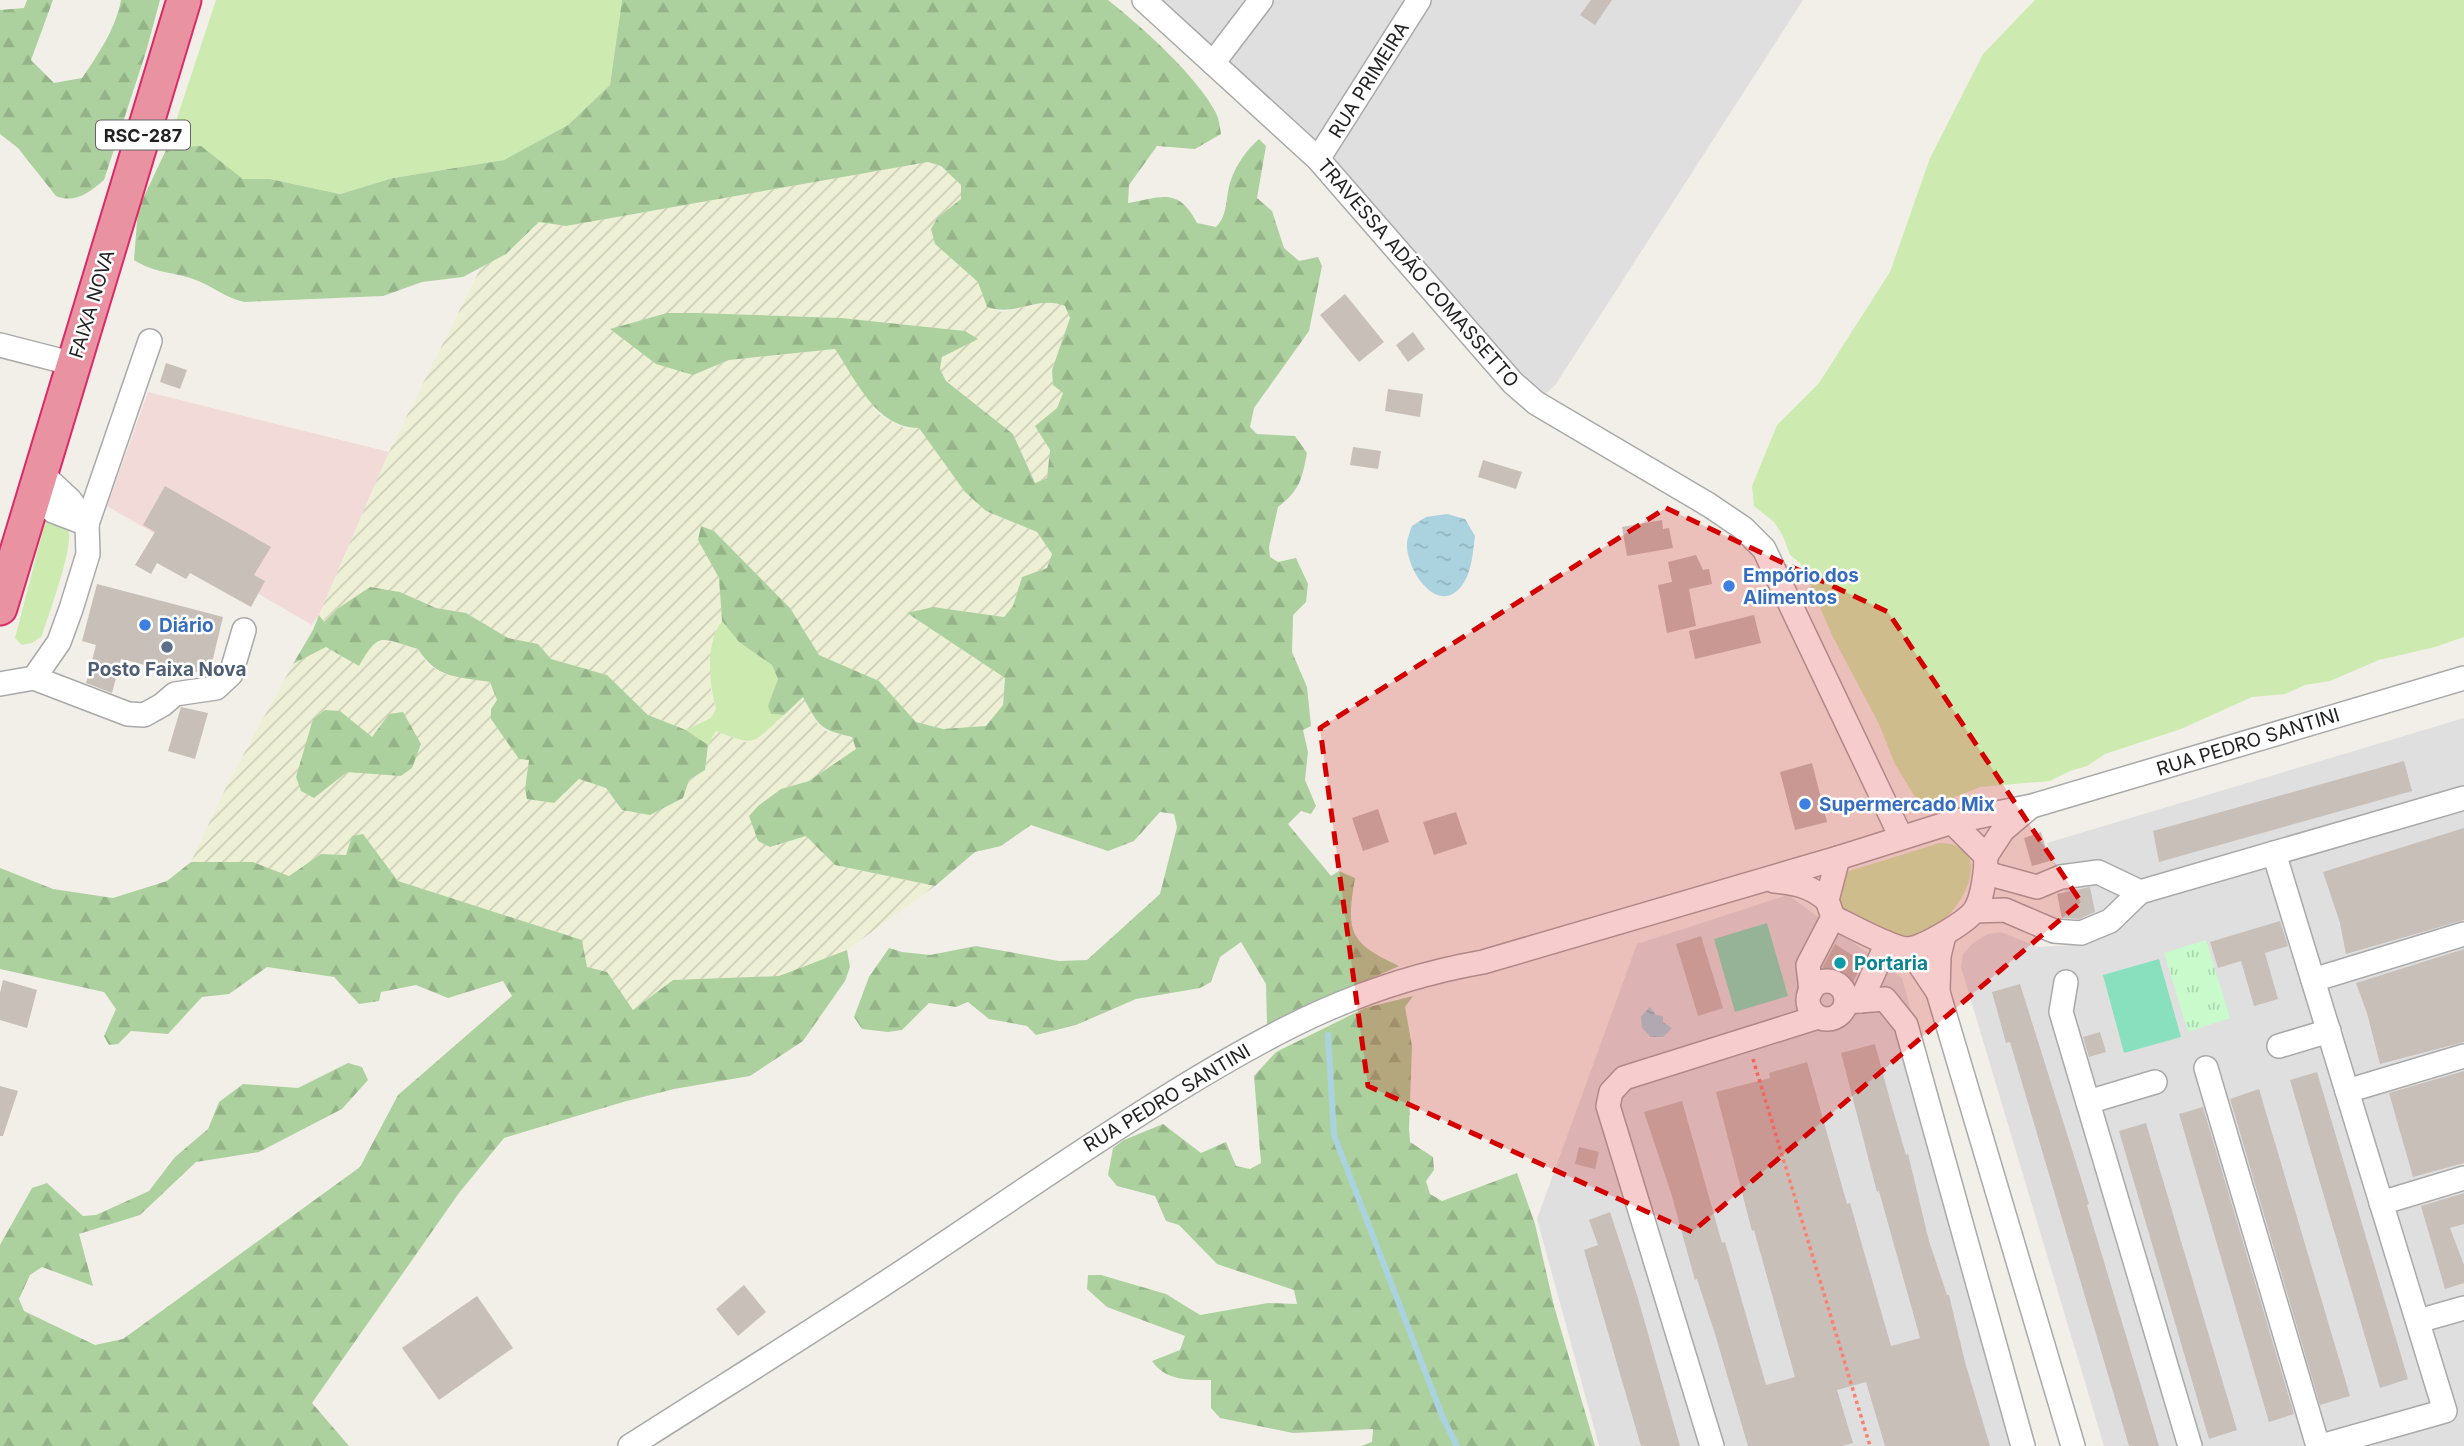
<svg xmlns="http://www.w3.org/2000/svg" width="2464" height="1446" font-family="Inter,sans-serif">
<defs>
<pattern id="farmland-furrows" width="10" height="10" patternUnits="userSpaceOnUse" patternTransform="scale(1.75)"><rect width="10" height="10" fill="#eef0d5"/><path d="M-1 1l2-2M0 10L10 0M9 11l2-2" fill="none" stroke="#ccceb7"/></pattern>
<pattern id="forest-firs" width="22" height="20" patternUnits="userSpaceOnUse" patternTransform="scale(1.75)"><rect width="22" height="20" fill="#add19e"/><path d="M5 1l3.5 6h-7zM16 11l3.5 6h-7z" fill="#95b388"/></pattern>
<pattern id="park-tufts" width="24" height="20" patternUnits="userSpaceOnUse" patternTransform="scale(1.75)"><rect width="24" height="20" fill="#c8facc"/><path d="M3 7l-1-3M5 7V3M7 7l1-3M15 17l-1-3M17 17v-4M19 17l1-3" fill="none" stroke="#acd6af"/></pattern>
<pattern id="water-ripples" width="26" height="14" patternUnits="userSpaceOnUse" patternTransform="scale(1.75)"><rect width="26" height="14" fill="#aad3df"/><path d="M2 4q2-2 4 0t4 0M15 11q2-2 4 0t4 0" fill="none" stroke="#92b5bf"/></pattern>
</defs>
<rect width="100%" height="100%" fill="#f2efe9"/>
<g fill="#e0dfdf">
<polygon points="1144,0 1803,0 1556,384 1536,403 1318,159"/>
<polygon points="2464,718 2464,1446 2104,1446 1961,967 1963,954 1973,943 1988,934 2001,932 2038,947 2084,944 2047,843"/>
<polygon points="1788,895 1902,978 2033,1446 1599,1446 1537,1219 1637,944"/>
</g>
<polygon fill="#f2dad9" points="148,392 389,452 319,615 312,625 107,506"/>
<g fill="url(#farmland-furrows)">
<polygon points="928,162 941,166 961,185 961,199 938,217 935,244 978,282 987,307 1001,312 1053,301 1066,306 1070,318 1052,370 1063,393 1057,408 1035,426 1050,450 1047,478 1035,483 1013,434 947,381 940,369 942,357 977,339 965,331 841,318 697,313 693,375 729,360 835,349 880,415 904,428 919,427 965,492 986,511 1037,532 1052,554 1047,568 1022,577 1013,606 1004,617 933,607 908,614 1005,678 1003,705 986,727 943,729 916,722 879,681 819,655 790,608 714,531 701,527 698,540 719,578 722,621 716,629 711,690 716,709 712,718 686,730 648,715 607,675 551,659 537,644 508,638 466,613 437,608 400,592 337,609 323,622 319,615 389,452 481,267 506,254 539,222 566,226"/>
<polygon points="380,639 418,649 427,664 444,674 490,682 497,700 491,709 529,759 525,789 554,803 579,779 606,788 623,810 683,798 689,780 705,770 708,745 716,731 744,742 753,741 784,715 803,696 816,722 826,731 852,737 856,750 809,781 781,789 770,847 806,836 835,865 935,886 847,950 779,976 674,980 633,1010 607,972 587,967 582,940 398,881 363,834 346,855 321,854 289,876 253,862 191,862 229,781 293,664 326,647 373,643"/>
</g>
<g fill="#cdebb0">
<polygon points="216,0 622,0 610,85 568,125 504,160 393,178 340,194 270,179 243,179 201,147 167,148"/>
<polygon points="2035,0 2464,0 2464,637 2435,647 2379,660 2330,681 2305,685 2285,694 2252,697 2181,729 2105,754 2087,766 2070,771 2050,781 1980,787 1923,810 1895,764 1879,724 1833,637 1801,564 1790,555 1783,536 1774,522 1754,506 1752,486 1777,425 1819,383 1890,272 1930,158 1983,54"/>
<path d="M 51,517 C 58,519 65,522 68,529 C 75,545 48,616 42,636 L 32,643 L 22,645 L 15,638 L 45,522 Z"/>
<path d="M 722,621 L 739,642 L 772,665 L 779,680 L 771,714 L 784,715 C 752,743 758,748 716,731 L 708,745 L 686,730 L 711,718 L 716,709 C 709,684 705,642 722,621 Z"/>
<path d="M 1940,843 C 2007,844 1951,939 1907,937 C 1892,936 1876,927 1861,921 C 1834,909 1836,899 1843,873 Z"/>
</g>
<g fill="url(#forest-firs)">
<path d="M 27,0 L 53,0 L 31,60 L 54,83 L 82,78 C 98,55 116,28 121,0 L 160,0 L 146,52 L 104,180 C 90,192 75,204 56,196 L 18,148 L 0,134 L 0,10 L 24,8 Z"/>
<path d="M 622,0 L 1108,0 C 1141,26 1197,76 1216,113 C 1219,119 1220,127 1221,134 L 1195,149 L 1157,146 L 1129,185 L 1128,203 C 1163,197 1178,187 1197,223 L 1216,227 C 1229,214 1225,196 1231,180 C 1237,163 1246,151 1259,139 L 1266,146 L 1257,198 L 1272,211 L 1284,248 L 1299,261 L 1318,257 L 1322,266 L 1309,331 L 1254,408 L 1250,427 L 1257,434 L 1295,436 L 1307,453 C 1302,479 1300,490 1278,507 L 1269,547 L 1270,557 L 1278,562 L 1296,558 L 1308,584 L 1306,602 L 1293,615 L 1292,652 L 1307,687 L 1311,726 L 1303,730 L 1308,752 L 1305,780 L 1316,806 L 1311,814 L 1301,811 L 1288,824 L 1331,876 L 1339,871 L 1355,878 C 1346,932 1348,942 1399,966 L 1267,1025 L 1266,984 L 1241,942 L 1220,957 L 1211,982 L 1200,988 L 1136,999 L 1076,1025 L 1036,1035 L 1027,1026 L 989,1019 L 968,1002 L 956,1007 L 929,1003 L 902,1030 L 888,1032 L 862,1029 L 854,1017 L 869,977 L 889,948 L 902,952 L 930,955 L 976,946 L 1059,961 L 1087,960 L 1160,894 L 1177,827 L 1174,814 L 1160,812 L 1134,841 L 1108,851 L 1031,825 L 1001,846 L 975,852 L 935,886 L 835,865 L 806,836 L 770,847 L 758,841 L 749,816 L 758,806 L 781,789 L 809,781 L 856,749 L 852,737 C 818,729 819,726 803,697 L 784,715 L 771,714 L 768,706 L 778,679 L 772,665 L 739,642 L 722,621 L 719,578 L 698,540 L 701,526 L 714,531 L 790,608 L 819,655 L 879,681 L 916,722 L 943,729 L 986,726 L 1003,705 L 1005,678 L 907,613 L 933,607 L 1004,617 L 1013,606 L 1022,577 L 1047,568 L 1052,554 L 1037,532 L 986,511 L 965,492 L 919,428 C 876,428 856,380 835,349 L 729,360 L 693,375 L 656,364 L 610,329 L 667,313 L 697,313 L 841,318 L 965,331 L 978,339 L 942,357 L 940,369 L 946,381 L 1013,434 L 1035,483 L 1047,478 L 1050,450 L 1035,426 L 1057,408 L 1063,393 L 1053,385 L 1052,370 L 1070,318 L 1065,306 C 1037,295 1017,317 987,307 L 978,282 L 935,244 L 931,229 L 938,217 L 961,199 L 961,185 L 941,166 L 928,162 L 566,226 L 539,222 L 506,254 L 463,277 L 422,282 L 383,296 L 244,302 C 225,298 211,285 193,279 C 170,271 157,274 134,260 L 138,209 L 167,148 L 201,146 L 243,179 L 270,179 L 340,194 L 393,178 L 504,160 L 568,125 L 610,85 Z"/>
<path d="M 370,587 L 400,592 L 436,608 L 466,613 L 508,638 L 538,644 L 551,659 L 607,675 L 648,715 L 686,730 L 708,745 L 705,770 L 689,780 L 683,798 L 650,815 L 622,810 L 606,788 L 579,779 L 554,803 L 527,799 L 525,789 L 529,760 L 519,759 L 491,719 L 491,709 L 497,700 L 490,682 C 457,676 438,680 418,649 C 380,639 380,630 359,666 L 326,647 L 293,664 L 313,630 L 319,615 L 324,622 L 337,609 Z"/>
<polygon points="325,710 340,711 372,737 389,714 403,712 421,744 412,768 401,776 347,772 314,798 301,791 296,777 313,719"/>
<polygon points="363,834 398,881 582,940 587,967 607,972 633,1010 673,980 779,976 847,950 850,967 845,981 803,1041 750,1076 674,1089 623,1102 504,1138 459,1193 312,1403 349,1446 0,1446 0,1245 32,1188 47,1183 83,1216 96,1215 149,1191 175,1157 208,1129 219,1102 243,1084 298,1088 348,1063 362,1067 368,1080 342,1109 259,1152 196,1162 140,1215 79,1234 93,1286 42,1267 30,1275 19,1299 24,1311 95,1345 123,1339 360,1167 398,1095 512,996 503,981 448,998 416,985 381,992 379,1001 359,1004 334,977 267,967 229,994 202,997 168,1034 131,1031 118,1044 109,1045 104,1036 116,1009 104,992 0,969 0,868 53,889 113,898 167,881 191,862 253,862 289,876 321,854 346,855 352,836"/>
<path d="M 1413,996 L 1405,1007 L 1412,1046 L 1409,1129 L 1410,1142 L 1433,1157 L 1434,1170 L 1426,1181 L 1430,1194 L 1442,1201 L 1517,1173 L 1535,1224 L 1554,1306 L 1595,1446 L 1361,1446 L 1372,1442 L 1373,1429 L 1293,1433 L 1220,1418 L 1211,1408 L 1211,1380 C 1188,1380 1166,1381 1152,1361 L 1180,1350 L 1185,1336 L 1107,1307 L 1087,1289 L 1088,1275 L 1101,1275 L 1166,1294 L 1200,1315 L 1268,1303 L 1297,1304 L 1294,1290 L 1217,1264 L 1179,1225 L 1166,1221 L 1155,1196 L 1117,1186 L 1108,1175 L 1113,1148 L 1124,1140 L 1163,1124 L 1201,1153 L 1226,1142 L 1236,1166 L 1250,1169 L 1261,1163 L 1254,1076 L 1276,1052 L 1365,1008 Z"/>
</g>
<polygon fill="url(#park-tufts)" points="2206,940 2230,1018 2188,1032 2164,953"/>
<g fill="#88e0be">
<polygon points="1767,923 1788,996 1735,1012 1714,939"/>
<polygon points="2159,959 2181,1037 2124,1053 2103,975"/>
</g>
<g fill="url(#water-ripples)">
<path d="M 1447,514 L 1465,519 L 1475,536 C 1473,551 1472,571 1463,584 C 1439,619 1405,570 1407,542 C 1408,537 1410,531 1412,526 L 1426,517 Z"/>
<polygon points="1650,1007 1656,1015 1663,1016 1663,1022 1672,1028 1663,1037 1651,1037 1642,1028 1641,1016"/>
</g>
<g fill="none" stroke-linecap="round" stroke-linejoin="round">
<polyline stroke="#aad3df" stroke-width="6" points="1328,1035 1334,1135 1443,1418 1457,1446"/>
</g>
<g fill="#c7bfb8">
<polygon points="1591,0 1612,0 1595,25 1580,15"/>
<polygon points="1345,294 1384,342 1359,362 1320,315"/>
<polygon points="1413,332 1425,349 1408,362 1396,345"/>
<polygon points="166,363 187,370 180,389 160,382"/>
<polygon points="1388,389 1423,394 1420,417 1385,411"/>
<polygon points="1353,447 1381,451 1378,469 1350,465"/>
<polygon points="1483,460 1522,472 1516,489 1478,477"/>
<polygon points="165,486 271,547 254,575 265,581 251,607 190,573 186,579 157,563 151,574 135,565 155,532 143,525"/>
<polygon points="1662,520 1663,529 1669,528 1673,548 1627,556 1622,527"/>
<polygon points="1696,555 1703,570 1709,569 1712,584 1689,589 1696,626 1667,633 1658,585 1672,582 1668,562"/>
<polygon points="97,584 223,617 209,675 150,661 149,666 121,659 112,693 86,683 96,645 82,641"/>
<polygon points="1754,615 1761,643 1695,659 1689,631"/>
<polygon points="181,707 208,713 195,759 168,751"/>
<polygon points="2404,761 2412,791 2159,862 2153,831"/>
<polygon points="1812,763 1827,822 1795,830 1780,772"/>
<polygon points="1378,809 1389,842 1363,851 1352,818"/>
<polygon points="1456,812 1467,844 1434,855 1423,822"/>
<polygon points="2464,828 2464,920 2346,954 2340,923 2323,872"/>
<polygon points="2041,832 2050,861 2032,866 2024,838"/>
<polygon points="2090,887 2095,912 2079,919 2062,918 2057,894"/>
<polygon points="2280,921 2288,946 2265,953 2278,999 2254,1006 2241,961 2218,968 2210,942"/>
<polygon points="1701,936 1723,1008 1698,1016 1676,944"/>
<polygon points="1835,944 1863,962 1851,986 1822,968"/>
<polygon points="2464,949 2464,1042 2380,1064 2367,1013 2356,983"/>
<polygon points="3,980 37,990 27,1028 0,1020 0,993"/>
<polygon points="2020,984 2089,1204 2087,1205 2159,1446 2129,1446 2010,1042 2006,1043 1992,992"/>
<polygon points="2100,1032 2106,1052 2089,1057 2083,1037"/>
<polygon points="1875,1044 1890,1100 1906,1155 1908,1154 1929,1241 1947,1295 1949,1295 1965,1362 1990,1446 1885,1446 1866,1382 1837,1390 1853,1443 1842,1446 1748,1446 1715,1334 1697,1279 1695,1280 1671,1193 1644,1112 1682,1101 1722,1243 1725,1242 1766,1385 1795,1377 1754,1230 1752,1231 1716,1092 1770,1078 1769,1073 1807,1062 1847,1204 1850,1203 1891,1346 1920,1338 1879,1191 1877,1192 1841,1053"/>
<polygon points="2464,1071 2464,1163 2413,1177 2389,1093"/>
<polygon points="2317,1072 2408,1379 2380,1388 2290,1080"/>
<polygon points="0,1086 18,1091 3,1136 0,1136"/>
<polygon points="2259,1089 2350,1396 2320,1405 2230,1099"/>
<polygon points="2203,1107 2294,1414 2269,1422 2179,1114"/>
<polygon points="2146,1123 2237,1430 2209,1439 2119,1131"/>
<polygon points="1579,1147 1599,1152 1595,1169 1575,1164"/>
<polygon points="2464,1193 2464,1224 2450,1228 2464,1265 2464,1283 2445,1289 2421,1206"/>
<polygon points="1610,1212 1637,1295 1680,1446 1641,1446 1584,1250 1598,1245 1589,1220"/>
<polygon points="744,1285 766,1312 738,1336 716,1309"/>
<polygon points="477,1296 513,1348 439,1400 402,1348"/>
</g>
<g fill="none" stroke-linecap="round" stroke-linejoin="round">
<g stroke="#a9a9a9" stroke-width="26">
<g id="minor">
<polyline points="1144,0 1318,159 1513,383 1536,403 1709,505 1743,528 1764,549 1901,837"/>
<polyline points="1213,63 1261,0"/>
<polyline points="1318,159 1419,0"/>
<polyline points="0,345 74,364"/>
<polyline points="41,473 70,500 87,524"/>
<polyline points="34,494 53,511 87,524"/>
<polyline points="34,678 59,642 71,609 88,554 87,524 150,341"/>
<polyline points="0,684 34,678 128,714 144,715 162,705 175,694 216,688 231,674 244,630"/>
<polyline points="2274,853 2445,1411 2321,1446"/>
<polyline points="1986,856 2003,830 2029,808"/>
<path d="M 1838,858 L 1827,900 L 1833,917 C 1849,925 1895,950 1909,949 C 1924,947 1967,922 1975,910 C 1983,897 1986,871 1986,856 L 1952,822"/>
<polyline points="1986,873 2037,887 2061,877 2098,872 2140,892"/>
<path d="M 1774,881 C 1796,883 1810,886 1827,900"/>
<polyline points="1975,911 2005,910 2054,931 2081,933 2110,921 2140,892 2464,798"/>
<polyline points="1909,949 1938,992 2073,1446"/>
<polyline points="2313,980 2464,934"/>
<circle cx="1827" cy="1000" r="19"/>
<polyline points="2066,982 2061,1012 2190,1446"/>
<polyline points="1811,991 1808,965 1833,917"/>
<polyline points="1938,992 1939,956 1944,935"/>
<polyline points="1861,1001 1887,943"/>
<polyline points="1846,1002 1885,999 1906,1025 2023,1446"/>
<polyline points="2279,1046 2329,1031"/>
<polyline points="2206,1068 2318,1446"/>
<polyline points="2347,1091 2464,1056"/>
<polyline points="2088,1102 2155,1082"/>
<polyline points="2381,1203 2464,1178"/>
<polyline points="2418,1321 2464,1308"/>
<path d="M 630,1446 C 730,1382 831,1320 929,1254 C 1010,1200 1090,1144 1173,1093 C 1275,1030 1363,983 1483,962 L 1838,858 L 1952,822 L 2032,806 L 2464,678"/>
<polyline points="1712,1446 1608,1106 1611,1092 1624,1078 1818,1017"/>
</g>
</g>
<g stroke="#dc2a67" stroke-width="37">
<polyline id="highway" points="0,608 184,0"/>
</g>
<polyline stroke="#fa8072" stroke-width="3.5" stroke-dasharray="3.5 3.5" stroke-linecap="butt" points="1753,1059 1870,1446"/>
<use href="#minor" stroke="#fff" stroke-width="23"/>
<use href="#highway" stroke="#e892a2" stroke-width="33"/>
</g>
<path fill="#d40000" fill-opacity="0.2" stroke="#d40000" stroke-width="5" stroke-dasharray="14 9" stroke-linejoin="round" d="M 1666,508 L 1888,612 L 2081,902 L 1692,1232 L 1368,1086 L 1320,728 Z"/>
<g fill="#3f7fe0" stroke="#fff" stroke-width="2.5">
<circle cx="1729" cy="586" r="7"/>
<circle cx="145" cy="625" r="7"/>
<circle cx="1805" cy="804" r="7"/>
</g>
<circle fill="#5c6f8a" stroke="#fff" stroke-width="2.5" cx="167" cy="647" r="7"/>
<circle fill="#0f9aa8" stroke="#fff" stroke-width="2.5" cx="1840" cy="963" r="7"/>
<g text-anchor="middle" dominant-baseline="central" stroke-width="5" stroke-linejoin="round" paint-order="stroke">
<rect fill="#fff" stroke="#646464" stroke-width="2" x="96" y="120.5" width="94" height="29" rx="5"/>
<g font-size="18" font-weight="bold" fill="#222">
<text x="143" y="135">RSC-287</text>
</g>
<g font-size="19" fill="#222" stroke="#fff">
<text transform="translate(1369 80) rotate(-58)">RUA PRIMEIRA</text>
<text transform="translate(1418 273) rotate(49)">TRAVESSA ADÃO COMASSETTO</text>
<text transform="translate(92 304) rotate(-73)">FAIXA NOVA</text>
<text transform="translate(2248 742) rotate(-17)">RUA PEDRO SANTINI</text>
<text transform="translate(1167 1098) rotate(-31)">RUA PEDRO SANTINI</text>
</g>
<g font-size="19" font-weight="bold" fill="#366cbe" stroke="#fff" text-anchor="start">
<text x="1743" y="575">Empório dos<tspan x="1743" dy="22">Alimentos</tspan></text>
<text x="159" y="625">Diário</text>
<text x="1819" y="804">Supermercado Mix</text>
</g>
<g font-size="19" font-weight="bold" fill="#4e5e75" stroke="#fff">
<text x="167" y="669">Posto Faixa Nova</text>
</g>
<g font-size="19" font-weight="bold" fill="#0d838f" stroke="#fff" text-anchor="start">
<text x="1854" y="963">Portaria</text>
</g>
</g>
</svg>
